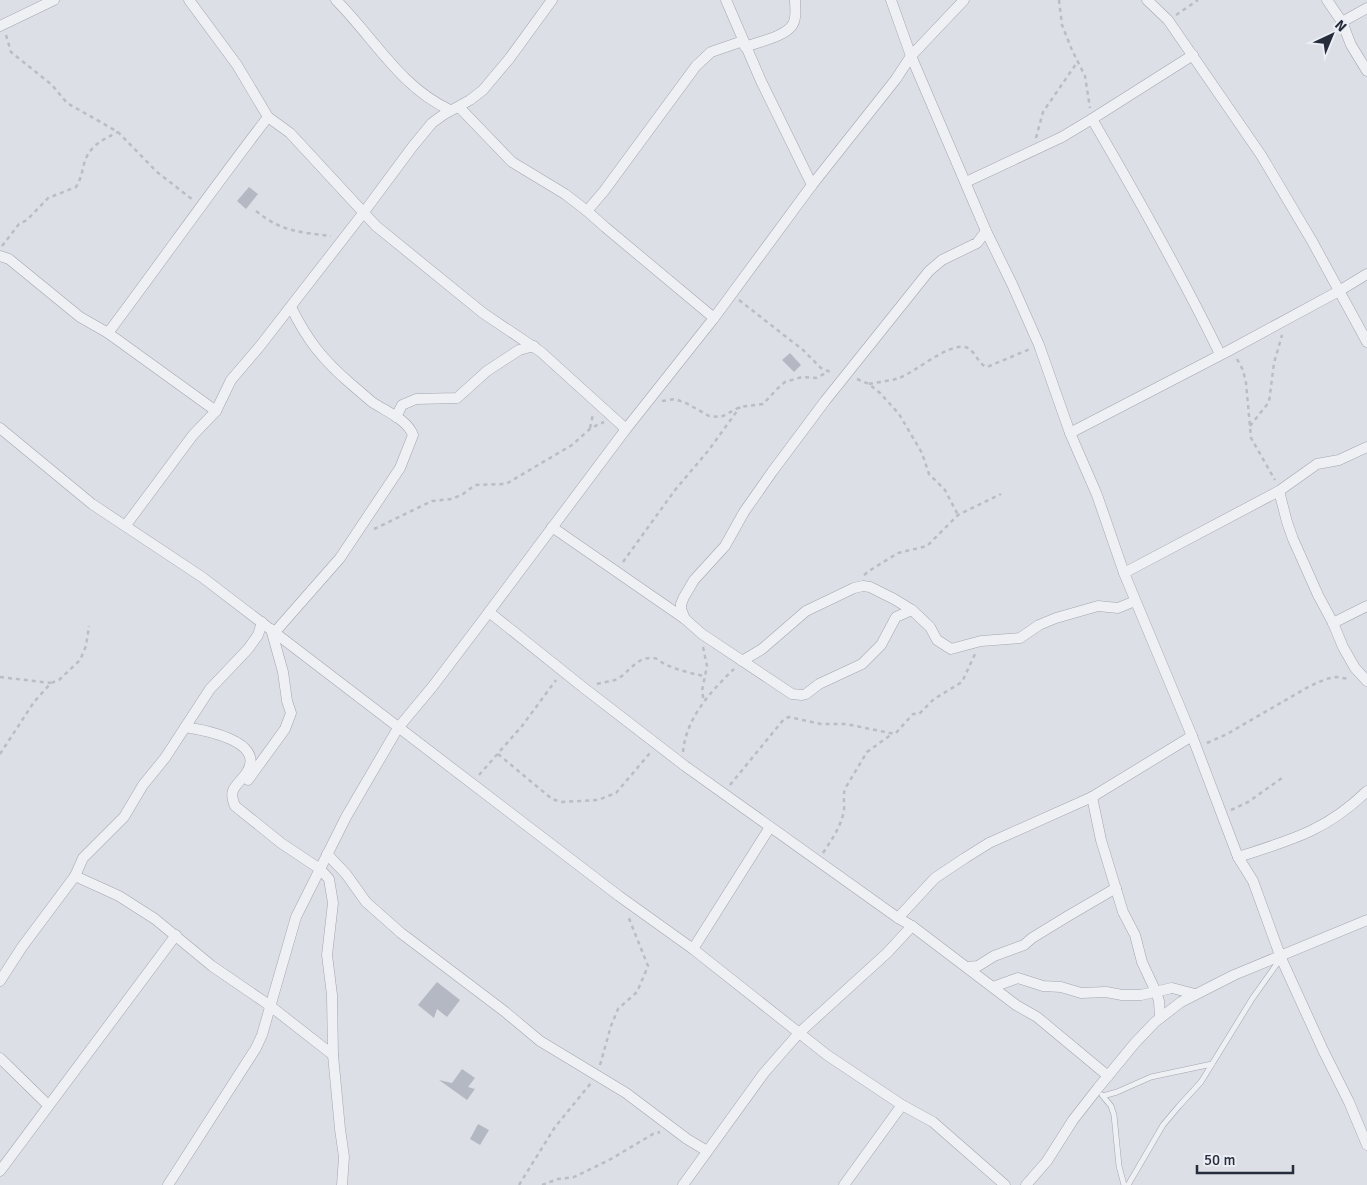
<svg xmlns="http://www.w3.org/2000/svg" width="1367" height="1185" font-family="Signika,sans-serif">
<rect width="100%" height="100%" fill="#dcdfe6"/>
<g fill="#b3b8c2">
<polygon points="249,187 258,194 246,209 237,201"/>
<polygon points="790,353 801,365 794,372 782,360"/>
<polygon points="437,982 460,1000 447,1017 437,1009 434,1018 418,1005"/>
<polygon points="462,1069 475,1078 468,1087 475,1089 467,1100 439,1080 452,1083"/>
<polygon points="478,1124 489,1130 480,1145 470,1139"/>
</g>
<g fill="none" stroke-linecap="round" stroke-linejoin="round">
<g stroke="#a2a6af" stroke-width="6">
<g id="service">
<polyline points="1102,1095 1111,1106 1114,1115 1119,1166 1124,1185"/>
<polyline points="1103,1096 1117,1092 1151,1077 1212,1064"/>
<polyline points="1128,1185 1163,1125 1179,1106 1201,1082 1252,999 1281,958"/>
</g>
</g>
<g stroke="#a2a6af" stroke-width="11">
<g id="minor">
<polyline points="189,0 237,65 268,117 290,133 376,226 483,313 541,352 626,429"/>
<path d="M 336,0 C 374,38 400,87 450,110"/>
<polyline points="726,0 761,81 812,185"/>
<polyline points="891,0 911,56 986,231 1012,284 1039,345 1070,433 1097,495 1124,573 1192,736 1238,857 1253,881 1281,958 1323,1050 1349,1102 1367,1145"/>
<polyline points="1147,0 1168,20 1261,155 1312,241 1367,342"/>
<polyline points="1327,0 1342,22 1351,45 1367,71"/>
<polyline points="1342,22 1367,8"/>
<polyline points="0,26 54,0"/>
<path d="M 745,47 C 758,42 787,36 793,24 C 797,17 795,8 795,0"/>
<polyline points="459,107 512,162 565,194 587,211 605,227 714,318"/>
<path d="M 1092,119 C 1137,196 1181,274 1220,354"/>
<polyline points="966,182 1062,137 1092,119 1193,55"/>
<polyline points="587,211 604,191 696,66 711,52 743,41"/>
<polyline points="0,256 9,259 80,317 108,333 216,411"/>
<path d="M 108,333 C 162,261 213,188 268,117"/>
<polyline points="396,417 402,405 416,399 457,398 487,371 510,356 519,350 534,346"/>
<polyline points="0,428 92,504 202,577 619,896 693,949 827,1055 902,1105 933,1122 1005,1185"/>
<polyline points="1070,433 1230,350 1339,291 1367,274"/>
<polyline points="1279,491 1287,522 1293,539 1318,595 1333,623 1343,647 1355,668 1367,681"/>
<polyline points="126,525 193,435 216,411 231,380 260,346 364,212 413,146 432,123 443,115 470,100 483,90 509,59 552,0"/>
<polyline points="552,527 685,619 702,634 792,694 802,695 806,694 819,684 862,664 881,645 896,617 912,610"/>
<polyline points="1124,573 1279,491 1317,464 1339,460 1367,447"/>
<polyline points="489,612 584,688 685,766 898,918 912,926 1016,1005 1037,1017 1108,1076"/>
<polyline points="685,619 681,609 681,604 684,597 694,580 725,546 744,512 772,472 825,401 929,271 942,260 977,243 986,231"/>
<polyline points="1333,623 1367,606"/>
<path d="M 275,632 L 340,558 L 400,468 L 413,435 C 407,419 385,411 372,402 C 365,396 358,390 351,384 C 323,360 307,340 291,307"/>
<polyline points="742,661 762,649 806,611 854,588 863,586 870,587 894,599 912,610 930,627 937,640 951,649 981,641 1020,638 1039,625 1056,618 1098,606 1118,608 1135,601"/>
<path d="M 185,727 C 204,730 266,741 247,772 C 238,786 227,788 235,806 L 281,843 L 320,869 L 329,879 L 333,903 L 327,955 L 332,995 L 333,1055 L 340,1129 L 344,1157 L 342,1185"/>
<polyline points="248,780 285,729 291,713 287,701 283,672 271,629"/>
<polyline points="1092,797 1101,840 1123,912 1135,935 1142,962 1156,992 1159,1001 1160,1018"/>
<polyline points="327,854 346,874 366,902 401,933 504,1011 540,1041 626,1093 687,1139 707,1151"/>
<path d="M 1238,857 C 1291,840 1326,831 1367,791"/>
<polyline points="75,876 119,896 155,919 212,966 269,1005 333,1055"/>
<polyline points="898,918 935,878 965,858 989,843 1092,797 1192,736"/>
<polyline points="693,949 770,827"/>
<polyline points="967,967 978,966 994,956 1024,945 1032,938 1068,916 1116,888"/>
<polyline points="0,981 22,947 75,876 83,858 124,817 143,785 165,758 210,689 248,649 258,635 262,622"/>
<polyline points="993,987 1018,978 1043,986 1061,987 1081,993 1106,992 1122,995 1141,995 1172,988 1195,994"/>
<polyline points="0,1058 48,1105"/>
<polyline points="0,1171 176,935"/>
<polyline points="168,1185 256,1048 262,1035 296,917 346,817 398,728 433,686 489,612 626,429 714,318 812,185 896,79 911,56 964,0"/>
<polyline points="683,1185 764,1073 799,1033 887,953 912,926"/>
<polyline points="844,1185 902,1105"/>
<polyline points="1026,1185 1047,1161 1073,1120 1098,1088 1135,1043 1155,1022 1181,1002 1234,975 1367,920"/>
</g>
</g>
<g stroke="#babdc4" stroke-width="2.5" stroke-dasharray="4 4" stroke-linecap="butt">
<polyline points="1059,0 1062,25 1072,50 1085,76 1090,108"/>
<polyline points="1176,15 1198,0"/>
<polyline points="6,35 11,52 52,85 67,103 118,132 157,172 193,200"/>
<polyline points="1036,138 1043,112 1078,61"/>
<path d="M 256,211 C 282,232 300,232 331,236"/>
<path d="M 2,246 L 19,224 L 27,220 L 48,198 L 76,187 C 81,179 82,172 84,164 C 89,146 102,140 118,132"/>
<polyline points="739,300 803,350 821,368 833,373"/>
<polyline points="1237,359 1243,370 1246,383 1251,438 1275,480"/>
<polyline points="857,379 869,384 880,393 899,414 922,453 929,474 945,490 958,515"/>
<path d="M 869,384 C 879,382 890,381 899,378 C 916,372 946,344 965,347 C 976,350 977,364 987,367 L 1030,349"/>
<polyline points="662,401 675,399 686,403 709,416 721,417 740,407 763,404 780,386 785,382 802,377 816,378 828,372"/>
<polyline points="1250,426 1269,402 1274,363 1282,335"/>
<polyline points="590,428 593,414"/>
<polyline points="374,529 432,501 452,499 463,494 475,485 506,484 572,445 591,428 604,422"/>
<polyline points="623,562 675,490 708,451 740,407"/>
<polyline points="864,575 872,569 898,553 927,546 958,515 1001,494"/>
<polyline points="703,647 707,666 702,691 704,702"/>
<polyline points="0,677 51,683"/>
<path d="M 597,684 C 604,682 612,682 619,678 C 630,671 636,658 651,658 C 657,657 660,662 665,664 C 674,669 696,675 706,676"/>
<polyline points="1207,743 1227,734 1310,686 1326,679 1336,677 1350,679"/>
<path d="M 683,752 C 686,718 711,691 734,669"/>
<polyline points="0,754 34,702 51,683 59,680 80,660 86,646 89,626"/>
<polyline points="498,754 552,799 561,802 598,800 616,793 650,753"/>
<polyline points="479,775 522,726 556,680"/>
<polyline points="730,785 784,719 789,717 821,724 846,724 895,734 913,714 919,714 934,699 962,682 975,654"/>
<polyline points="1231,810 1248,802 1282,778"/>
<path d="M 823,853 C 832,839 841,827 844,810 C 845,802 842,794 846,787 L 867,752 L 892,734"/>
<polyline points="600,1065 611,1026 618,1009 637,992 648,966 628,916"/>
<polyline points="519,1185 555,1127 591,1083"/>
<polyline points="542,1185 558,1179 574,1177 611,1159 653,1134 660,1132"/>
</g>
<use href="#service" stroke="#eef0f4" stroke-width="5"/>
<use href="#minor" stroke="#eef0f4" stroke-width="10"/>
</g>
<g transform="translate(1332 35) rotate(44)" stroke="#ebeef4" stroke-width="4" paint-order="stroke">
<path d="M0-4L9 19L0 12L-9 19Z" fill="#262c3b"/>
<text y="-8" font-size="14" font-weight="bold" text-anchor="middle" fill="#262c3b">N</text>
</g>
<path d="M1197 1165v8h96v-8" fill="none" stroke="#262c3b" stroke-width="2.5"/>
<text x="1204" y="1165" font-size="15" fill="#262c3b" stroke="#ebeef4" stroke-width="4" paint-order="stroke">50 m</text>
</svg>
